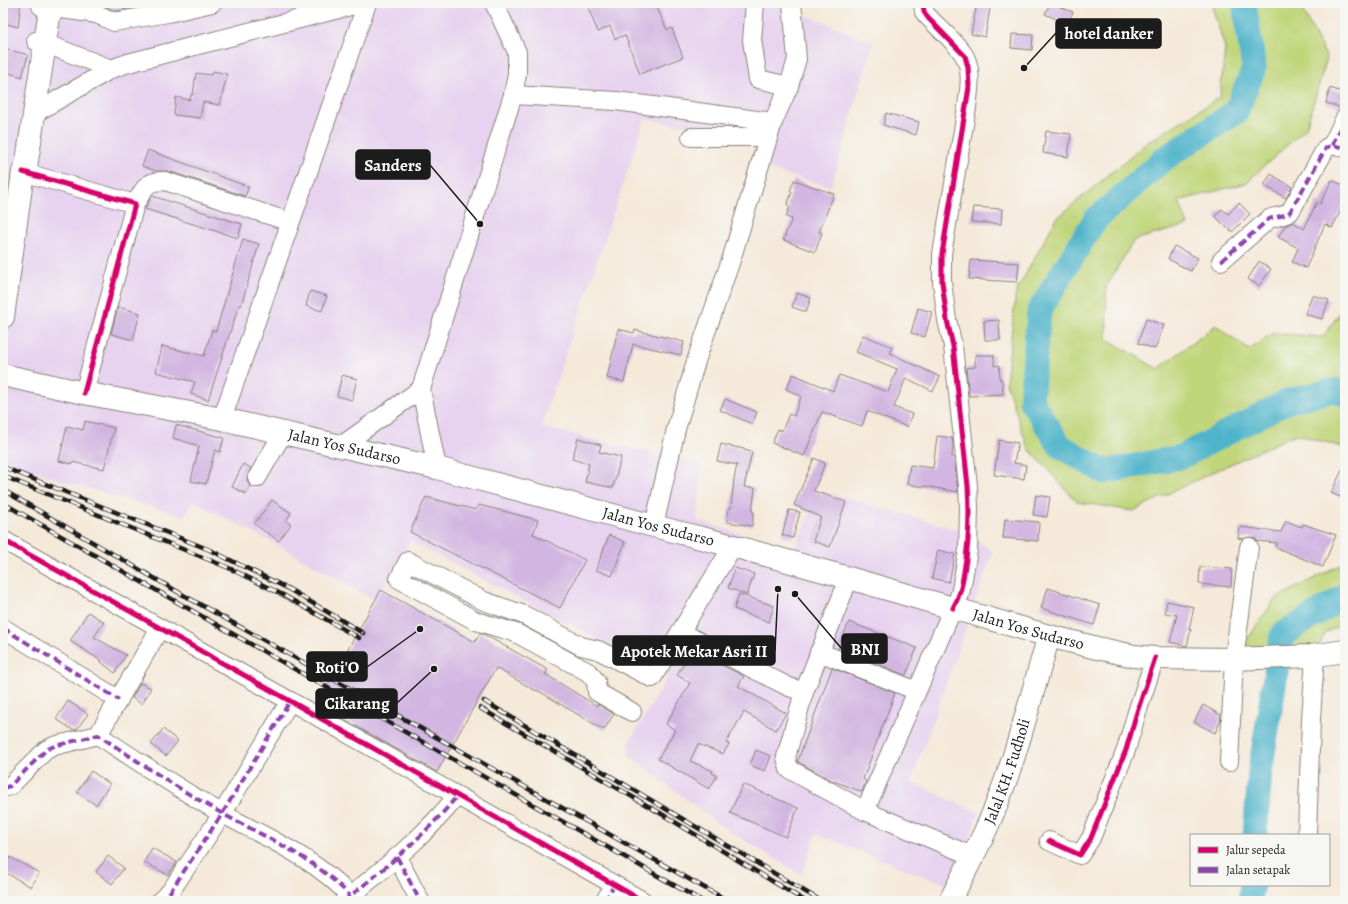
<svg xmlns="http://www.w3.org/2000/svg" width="1348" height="904" font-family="Alegreya,serif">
<rect width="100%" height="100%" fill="#f6f6f2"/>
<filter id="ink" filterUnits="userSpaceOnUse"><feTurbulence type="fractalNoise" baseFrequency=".025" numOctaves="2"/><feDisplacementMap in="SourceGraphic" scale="8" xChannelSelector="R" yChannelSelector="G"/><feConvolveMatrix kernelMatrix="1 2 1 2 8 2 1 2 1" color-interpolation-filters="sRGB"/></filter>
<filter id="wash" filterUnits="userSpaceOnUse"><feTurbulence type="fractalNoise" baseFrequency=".012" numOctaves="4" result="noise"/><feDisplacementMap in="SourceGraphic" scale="16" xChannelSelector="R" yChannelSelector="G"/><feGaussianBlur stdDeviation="0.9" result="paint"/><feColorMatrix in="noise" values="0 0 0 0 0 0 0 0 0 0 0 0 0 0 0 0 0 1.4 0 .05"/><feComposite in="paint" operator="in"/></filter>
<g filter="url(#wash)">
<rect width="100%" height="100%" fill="#f5e9d9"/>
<polygon fill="#e7d2ef" points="3,3 797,3 798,12 873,42 831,187 749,164 757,139 645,119 541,427 702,465 697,520 793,551 821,491 966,532 993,552 911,782 979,813 950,886 816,834 802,875 721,826 629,755 629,743 668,676 410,541 375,600 285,549 193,501 184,516 66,482 3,459"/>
<g fill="#c1d67a" stroke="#6e794b">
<polygon points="1211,3 1304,3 1303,11 1327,58 1306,128 1246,183 1179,201 1188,225 1134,240 1106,287 1107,339 1158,369 1216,325 1249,350 1273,333 1323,337 1345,305 1345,448 1296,434 1207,475 1133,511 1077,502 1028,448 1006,383 1016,292 1056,219 1145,144 1220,97 1225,48"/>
<polygon points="1345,562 1345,623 1325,633 1315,655 1234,659 1275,599"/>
</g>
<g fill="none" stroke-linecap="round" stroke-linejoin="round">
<g stroke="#4db4cb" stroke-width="25">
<polyline points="1244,3 1254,68 1236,112 1165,158 1095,220 1039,311 1031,401 1060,446 1104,472 1181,457 1288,401 1335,390 1345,394"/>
<polyline points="1255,835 1260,772 1282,635 1345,596"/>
<polyline points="1250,901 1252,885"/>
</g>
</g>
<g id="blocks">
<g fill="#d2b5e1">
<polygon points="3,3 21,3 18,27 3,23"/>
<polygon points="104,3 164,3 116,11 106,7"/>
<polygon points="586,3 655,3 667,30 672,28 683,57 640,74 625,35 615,39 610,26 598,32"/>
<polygon points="977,3 991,3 985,37 971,34"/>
<polygon points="1050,3 1073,12 1067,24 1045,14"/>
<polygon points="1012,34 1033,35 1032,50 1011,48"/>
<polygon points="3,48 28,55 22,77 3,71"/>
<polygon points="213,71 227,74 220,105 203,102 200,118 174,115 176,97 190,100 191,94 193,95 196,73 212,75"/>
<polygon points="1330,88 1345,93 1345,108 1342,108 1326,103"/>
<polygon points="886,113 919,122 916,135 883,125"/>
<polygon points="1046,131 1071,134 1068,157 1043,153"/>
<polygon points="148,150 249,187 245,196 168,171 156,171 142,166"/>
<polygon points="1271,174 1292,187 1286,198 1264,185"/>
<polygon points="794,180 834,194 819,232 822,233 815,252 783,240 792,219 786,217 790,206 787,205 792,192 790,191"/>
<polygon points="1332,180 1345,186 1345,202 1332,228 1325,224 1306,268 1292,262 1298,248 1278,237 1285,226 1293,222 1304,229 1317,202 1320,204"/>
<polygon points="152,196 242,224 238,238 145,209"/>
<polygon points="1239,203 1250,214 1232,232 1228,228 1227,228 1215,216 1222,209 1228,214"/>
<polygon points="973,207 1002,209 1001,224 971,222"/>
<polygon points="243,239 259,244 241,306 239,305 208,400 191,394 195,382 156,372 162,346 204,356 212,330 216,331"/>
<polygon points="1174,246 1198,258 1191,271 1168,259"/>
<polygon points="971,260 1019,263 1017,282 969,279"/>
<polygon points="1259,261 1271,269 1259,286 1248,279"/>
<polygon points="310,291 327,296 322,311 306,306"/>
<polygon points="797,293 811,298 806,312 792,307"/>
<polygon points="1312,295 1329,300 1322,319 1305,314"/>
<polygon points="118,307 140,313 133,340 111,334"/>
<polygon points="918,308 932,312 925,337 911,333"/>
<polygon points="1146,319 1164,325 1155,349 1138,343"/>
<polygon points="999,320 1000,340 985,340 984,321"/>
<polygon points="618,329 634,333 635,330 684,342 681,355 633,344 624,382 607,378"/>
<polygon points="863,335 892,347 890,353 940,377 933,391 906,378 894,407 912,414 907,427 867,411 862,426 822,412 804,456 772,443 778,429 782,431 789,414 794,416 801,396 786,389 793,374 833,391 839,375 888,392 897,369 856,352"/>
<polygon points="975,355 994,355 994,366 999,365 1000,380 1002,380 1003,394 969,396 966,368 975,367"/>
<polygon points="342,375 357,379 352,400 337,396"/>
<polygon points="725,399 757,412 752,424 720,410"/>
<polygon points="85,421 114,428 104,469 72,462 72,464 59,461 67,426 83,430"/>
<polygon points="176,425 224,438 220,452 215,450 206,484 191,481 199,446 173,438"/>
<polygon points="937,436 952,438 953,445 952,457 954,457 958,492 924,486 924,487 907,484 910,465 933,468"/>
<polygon points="578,438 601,445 599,452 621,457 613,488 585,482 589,464 572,459"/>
<polygon points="999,440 1018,443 1014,463 1026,465 1024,479 994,475"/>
<polygon points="721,444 744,449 744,450 752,452 744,487 755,488 752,512 754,512 752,526 727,522 729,508 731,508 734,479 737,465 717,461"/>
<polygon points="814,458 825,463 814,491 846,502 830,547 813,541 821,517 794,505"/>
<polygon points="243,464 251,468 247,478 248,483 250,485 246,494 232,487"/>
<polygon points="1345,464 1345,499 1331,493"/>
<polygon points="1036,495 1050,497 1047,517 1033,515"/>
<polygon points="426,497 476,510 479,505 538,520 533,534 585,560 560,608 410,532"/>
<polygon points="272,500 291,513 286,521 291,524 279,541 254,524"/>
<polygon points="789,510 800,512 793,538 782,535"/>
<polygon points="1005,519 1039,522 1038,541 1003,538"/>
<polygon points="1286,521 1302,527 1303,524 1336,535 1323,567 1275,547 1277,543 1257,541 1255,538 1250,537 1243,539 1238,538 1240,527 1281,532"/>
<polygon points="609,535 625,542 612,576 596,570"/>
<polygon points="938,550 955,554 949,582 932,578"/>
<polygon points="1200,567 1232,569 1231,587 1199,584"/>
<polygon points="735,568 754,574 747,595 728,588"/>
<polygon points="1048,588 1100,605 1094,625 1041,608"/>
<polygon points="381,590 475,642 480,633 485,635 548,670 545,674 597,706 597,704 614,714 604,730 537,690 536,691 496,668 437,772 317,704"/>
<polygon points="739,594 774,606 769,622 734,609"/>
<polygon points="1167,601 1194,607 1189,629 1191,629 1187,646 1170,642 1177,615 1165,613"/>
<polygon points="88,612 104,622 94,637 126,655 115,673 101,662 102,661 70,641"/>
<polygon points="849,622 917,648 906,675 838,648"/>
<polygon points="692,650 744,676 738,686 786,713 776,730 744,712 726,743 729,744 723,754 698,744 690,761 713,771 712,773 717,776 709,789 658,759 675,730 666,724 690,683 677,675"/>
<polygon points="832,668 895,693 863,779 866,781 862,792 831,780 798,762 798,760"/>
<polygon points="140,683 151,688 142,704 132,698"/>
<polygon points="68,701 88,714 77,729 73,730 56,719"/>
<polygon points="1203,705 1221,715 1220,722 1215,733 1194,722"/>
<polygon points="163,729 178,741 166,756 151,744"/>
<polygon points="756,750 771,756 765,771 750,765"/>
<polygon points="91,771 110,784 96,805 77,792"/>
<polygon points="743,784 798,808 786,837 730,813"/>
<polygon points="152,848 177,862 168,875 144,862"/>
<polygon points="108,856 124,868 112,884 96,872"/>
<polygon points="10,857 39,873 31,887 3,871"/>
</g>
</g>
</g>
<g filter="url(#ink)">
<use href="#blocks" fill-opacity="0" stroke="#88827a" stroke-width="1"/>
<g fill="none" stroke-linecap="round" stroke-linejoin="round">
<g stroke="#88827a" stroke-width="20">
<g id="minor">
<polyline points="755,3 752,40 758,79 789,86"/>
<polyline points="41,6 97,14 114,22 168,13 212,3"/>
<polyline points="36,41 44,43 111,69"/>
<polyline points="513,95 616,101 773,122"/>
<polyline points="35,113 111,69 128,63 362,3"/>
<polyline points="691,137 768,137"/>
<polyline points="1332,145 1345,118"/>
<polyline points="23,172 135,204 84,393"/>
<path d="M 135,204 C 145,189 144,181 165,181 L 290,222"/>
<path d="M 1221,261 L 1269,219 C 1276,216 1283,217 1290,212 L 1326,148 L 1332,145 L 1345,148"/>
<polyline points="222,419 367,3"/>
<polyline points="341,446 421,389"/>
<polyline points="437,468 421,389 513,95 517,74 517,52 494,3"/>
<polyline points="257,478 283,433"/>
<polyline points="654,526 676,429 697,358 731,260 773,122 789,86 797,59 792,3"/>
<polyline points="3,540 290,701 643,901"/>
<polyline points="3,628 119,700"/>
<polyline points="680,632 789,687 804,692 849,578"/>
<polyline points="819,652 917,691"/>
<polyline points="804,692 786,757 789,769 865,811 972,856"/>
<polyline points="632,712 597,692 596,681 588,672 516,633 476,621 399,579 408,561 484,601 524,615 581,646 598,650 652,678 733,546"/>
<path d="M 98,735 C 139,762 180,790 223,814 C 267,838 315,858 350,896"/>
<polyline points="1229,762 1234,659 1249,547"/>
<polyline points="3,788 10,786 46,750 54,746 98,735 160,628"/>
<path d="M 865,811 L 953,608 L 958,600 L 961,590 L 968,550 L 969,507 L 968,486 L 953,346 L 947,320 L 942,282 L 942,254 L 967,107 C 969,91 973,70 964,55 C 954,39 936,27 924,12 L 923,3"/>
<polyline points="1307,835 1311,720 1315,655"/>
<polyline points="1049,841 1080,855 1091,838 1126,750 1137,712 1155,658"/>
<polyline points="397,857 420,901"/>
<polyline points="160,901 170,892 222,814 290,701"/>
<path d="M 344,901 C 384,869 425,836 457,796"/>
<polyline points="605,901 614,885"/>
</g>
</g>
<g stroke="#88827a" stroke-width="24">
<g id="major">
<polyline points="3,317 23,172 27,161 51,3"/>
<path id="s1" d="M 950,901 C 962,876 976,852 987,827 C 1014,768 1030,699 1049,636"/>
</g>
</g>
<g stroke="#88827a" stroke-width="24">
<g id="highway">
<path id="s2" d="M 3,375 L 84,393 L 222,419 L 437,468 L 654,526 L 733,546 L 849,578 L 1049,636 L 1097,648 L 1134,656 L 1155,658 L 1234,659 L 1311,656 L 1345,651"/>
</g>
</g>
<use href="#minor" stroke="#fff" stroke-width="18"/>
<use href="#major" stroke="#fff" stroke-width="22"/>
<use href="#highway" stroke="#fff" stroke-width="22"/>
<g stroke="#1c1c1c" stroke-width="4.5">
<g id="rail">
<polyline points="3,467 210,550 287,588 363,633"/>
<polyline points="3,476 229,568 283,595 359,638"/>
<polyline points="3,490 178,592 728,901"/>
<polyline points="3,503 702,901"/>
<polyline points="484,701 821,901"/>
<polyline points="480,708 660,813 805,901"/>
</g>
</g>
<use href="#rail" stroke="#f6f6f2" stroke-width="3" stroke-dasharray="9" stroke-linecap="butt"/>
<g stroke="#8e44ad" stroke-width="4" stroke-dasharray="8 4" stroke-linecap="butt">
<polyline points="1332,145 1345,118"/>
<path d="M 1221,261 L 1269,219 C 1276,216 1283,217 1290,212 L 1326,148 L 1332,145 L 1345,148"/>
<polyline points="3,628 119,700"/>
<path d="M 3,788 L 10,786 L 46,750 L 54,746 L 98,735 C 139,762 180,790 223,814 C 267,838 315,858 350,896"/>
<polyline points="397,857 420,901"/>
<polyline points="160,901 170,892 222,814 290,701"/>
<path d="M 344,901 C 384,869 425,836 457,796"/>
<polyline points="605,901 614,885"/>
</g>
<g stroke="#f6f6f2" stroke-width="8">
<g id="cycleway">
<path d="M 923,3 L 924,12 L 929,19 L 965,56 L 968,67 L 969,87 L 942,254 L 942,282 L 947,320 L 953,346 L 968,486 C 970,515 969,543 964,572 C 962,585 960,596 953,608"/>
<polyline points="23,172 135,204 84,393"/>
<polyline points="3,540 290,701 643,901"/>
<polyline points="1049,841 1080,855 1091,838 1126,750 1137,712 1155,658"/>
</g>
</g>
<use href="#cycleway" stroke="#d6006c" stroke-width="5"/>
</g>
</g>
<g text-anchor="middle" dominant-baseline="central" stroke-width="3" stroke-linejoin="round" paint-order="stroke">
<g font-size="16" fill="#1c1c1c" stroke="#f6f6f2">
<text stroke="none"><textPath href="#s2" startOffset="349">Jalan Yos Sudarso</textPath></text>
<text stroke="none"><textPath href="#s2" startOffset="673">Jalan Yos Sudarso</textPath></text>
<text stroke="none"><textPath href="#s2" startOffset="1057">Jalan Yos Sudarso</textPath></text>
<text stroke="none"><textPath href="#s1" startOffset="142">Jalal KH. Fudholi</textPath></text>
</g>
</g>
<path fill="none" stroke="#1c1c1c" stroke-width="1.5" d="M1024 68L1056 33M480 224L430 165M795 594L842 649M778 589L775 651M420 629L367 667M434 669L397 703"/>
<g fill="#1c1c1c" stroke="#f6f6f2" stroke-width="1.5">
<circle cx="1024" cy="68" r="4"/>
<circle cx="480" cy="224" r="4"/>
<circle cx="795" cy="594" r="4"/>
<circle cx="778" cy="589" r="4"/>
<circle cx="420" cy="629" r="4"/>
<circle cx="434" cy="669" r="4"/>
</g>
<g fill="#1c1c1c" stroke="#1c1c1c" stroke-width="1.5">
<rect x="1056" y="19" width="105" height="29" rx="4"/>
<rect x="356" y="150" width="74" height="29" rx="4"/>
<rect x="842" y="634" width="45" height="29" rx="4"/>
<rect x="613" y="636" width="162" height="29" rx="4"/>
<rect x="307" y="652" width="60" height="29" rx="4"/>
<rect x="316" y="689" width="81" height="29" rx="4"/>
</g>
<g font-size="17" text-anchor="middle" font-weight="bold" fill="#fff">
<text x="1109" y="39">hotel danker</text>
<text x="393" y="171">Sanders</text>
<text x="865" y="655">BNI</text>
<text x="694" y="657">Apotek Mekar Asri II</text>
<text x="337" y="673">Roti'O</text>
<text x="357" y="709">Cikarang</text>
</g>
<rect width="1348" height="904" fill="none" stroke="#f6f6f2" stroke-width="16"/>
<rect x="1190" y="834" width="140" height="52" fill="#f6f6f2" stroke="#9f9f9c"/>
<rect x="1198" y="847" width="20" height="6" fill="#d6006c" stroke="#9f9f9c"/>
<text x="1226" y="854" font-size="12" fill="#1c1c1c">Jalur sepeda</text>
<rect x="1198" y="867" width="20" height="6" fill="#8e44ad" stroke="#9f9f9c"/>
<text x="1226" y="874" font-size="12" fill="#1c1c1c">Jalan setapak</text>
</svg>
